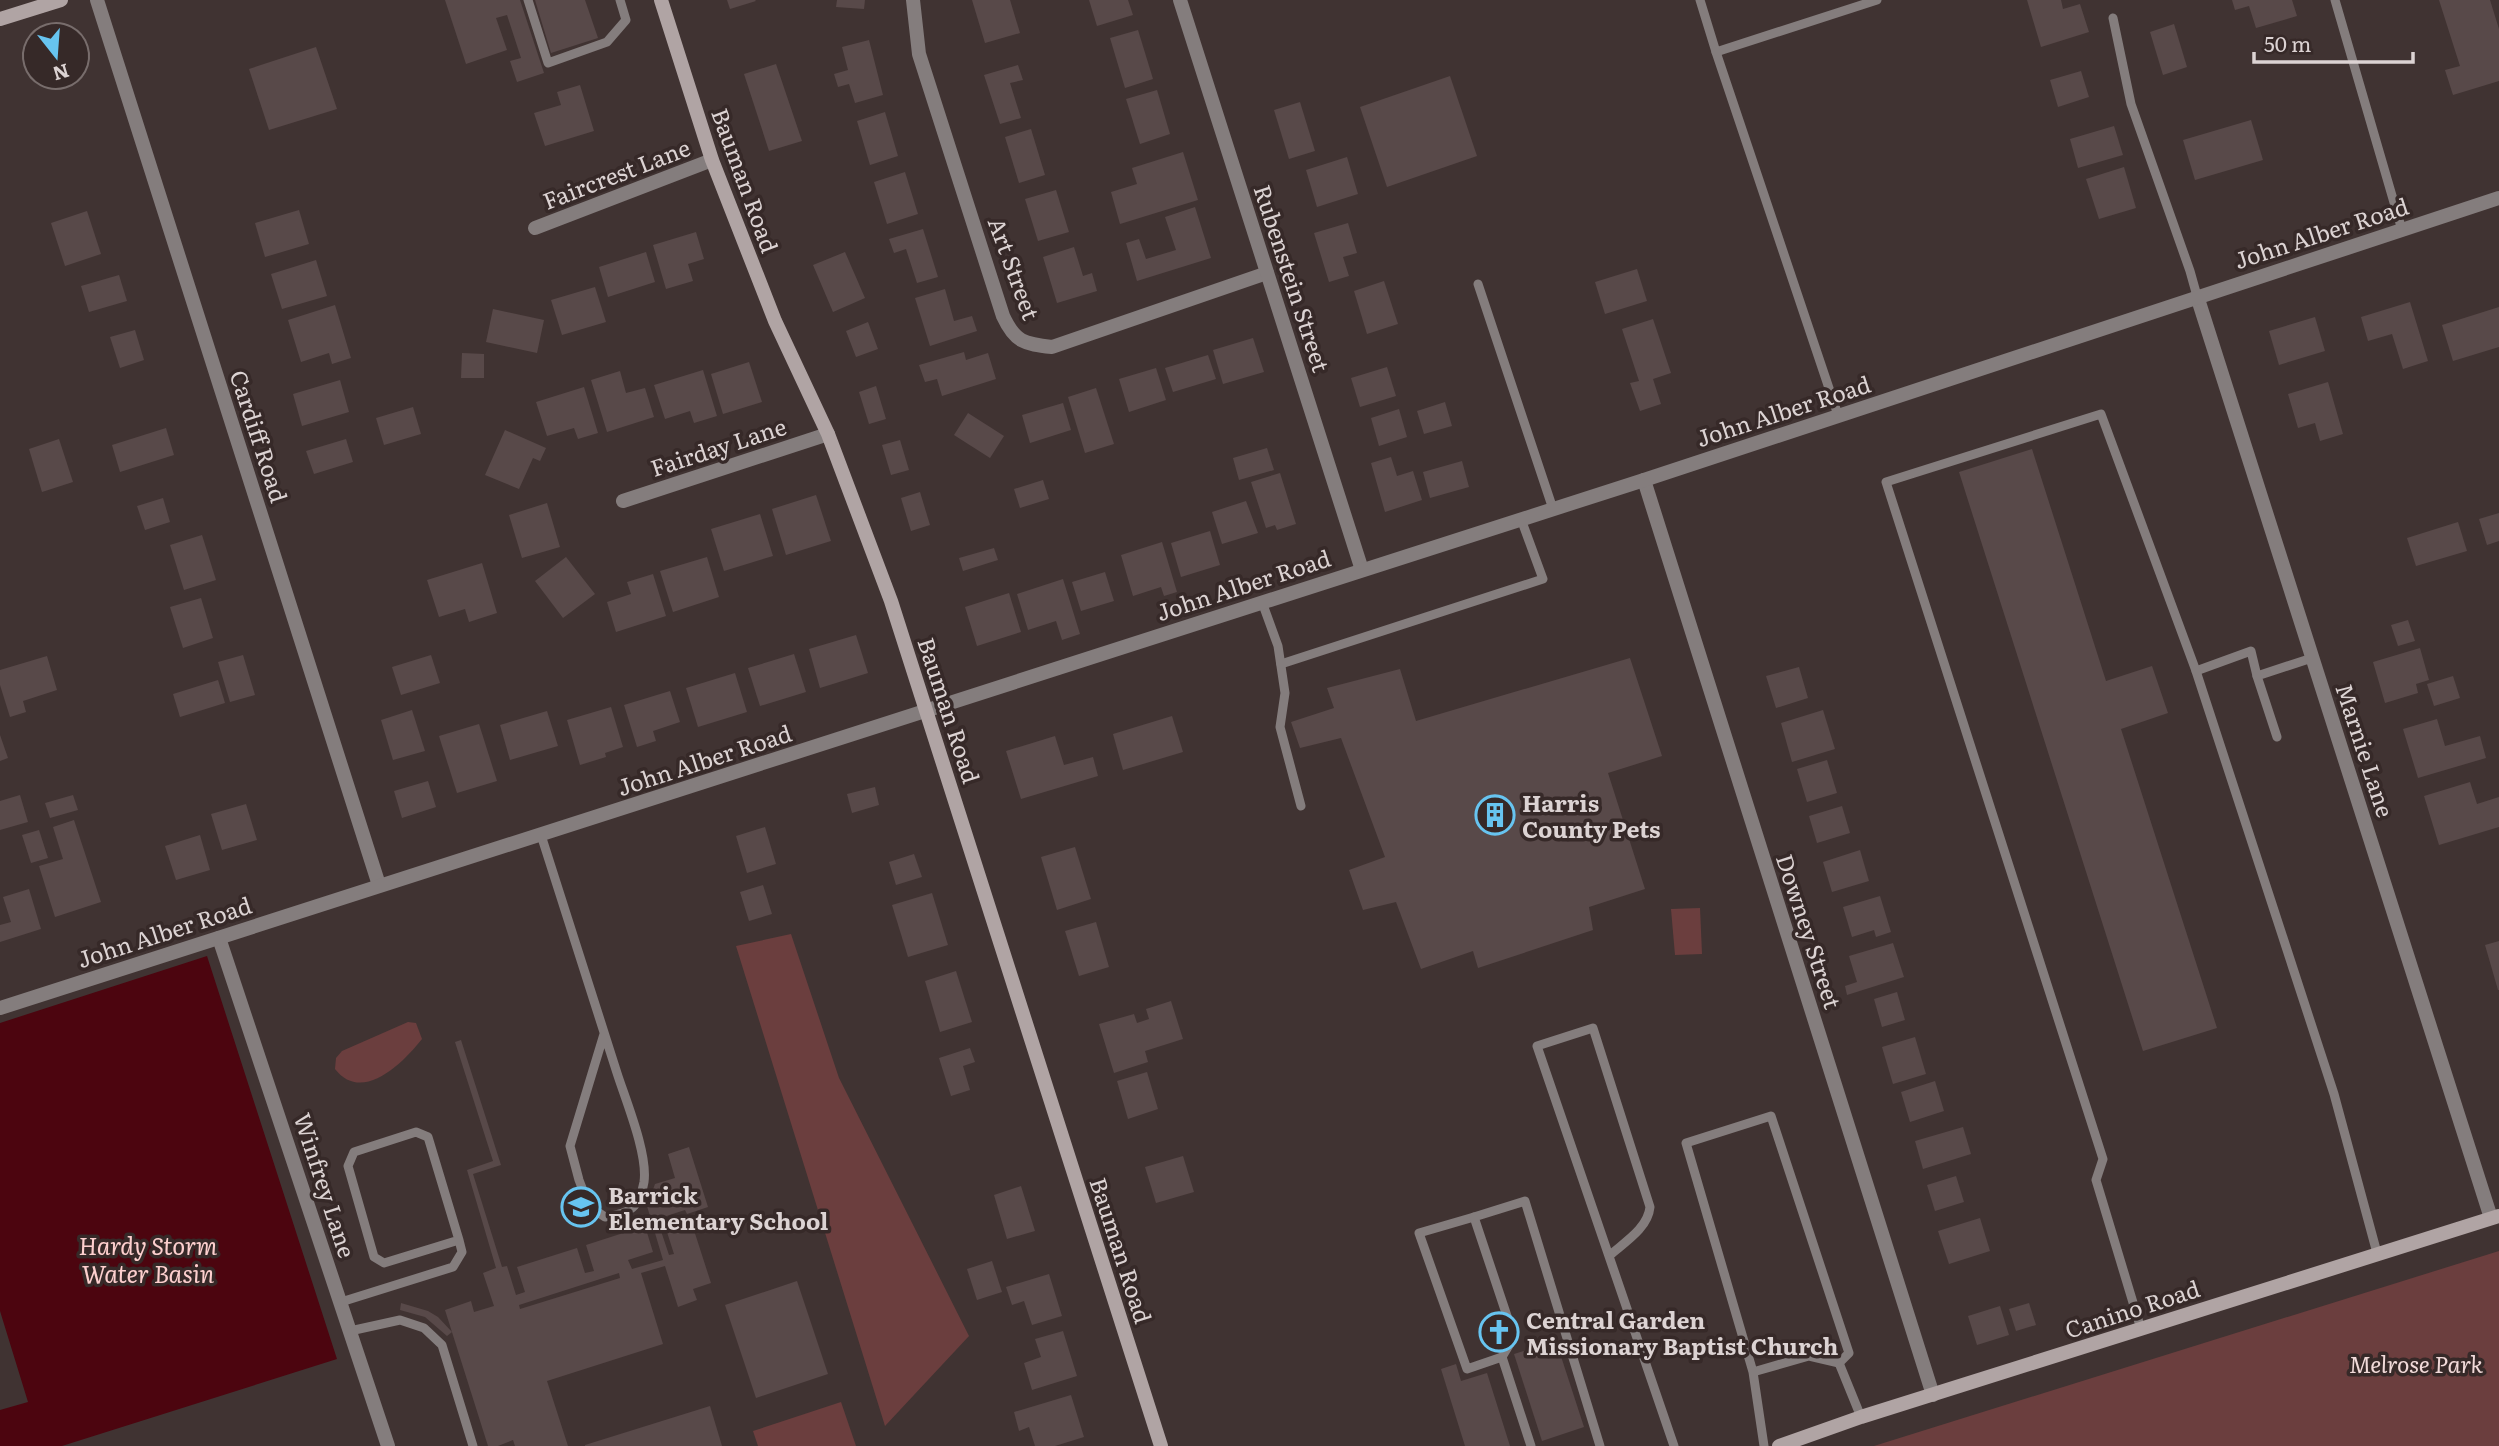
<svg xmlns="http://www.w3.org/2000/svg" width="2499" height="1446" font-family="Literata,serif">
<rect width="100%" height="100%" fill="#403332"/>
<g fill="#6b3e3e">
<polygon points="1700,908 1702,954 1675,955 1671,909"/>
<polygon points="791,934 839,1078 969,1336 885,1426 736,946"/>
<path d="M 408,1022 L 416,1023 L 422,1039 C 403,1063 362,1104 335,1069 L 336,1058 L 342,1051 Z"/>
<polygon points="2499,1251 2499,1446 1874,1446"/>
<polygon points="841,1402 856,1446 758,1446 753,1431"/>
</g>
<polygon fill="#4c050f" points="207,956 337,1359 62,1446 0,1446 0,1410 28,1402 0,1311 0,1023"/>
<g fill="#584949" fill-rule="evenodd">
<polygon points="445,0 520,0 544,73 517,82 510,61 521,58 507,15 496,18 507,50 466,64"/>
<polygon points="535,0 585,0 598,38 551,53"/>
<polygon points="727,0 755,0 756,1 730,9"/>
<polygon points="837,0 865,0 864,9 836,7"/>
<polygon points="972,0 1010,0 1020,33 985,43"/>
<polygon points="1089,0 1128,0 1133,15 1097,26"/>
<polygon points="2027,0 2061,0 2063,9 2080,4 2089,32 2041,47"/>
<polygon points="2232,0 2292,0 2297,16 2256,28 2249,6 2235,10"/>
<polygon points="2439,0 2490,0 2499,29 2499,81 2453,95 2445,70 2460,66"/>
<polygon points="2174,24 2187,67 2163,75 2150,32"/>
<polygon points="1138,30 1153,79 1125,88 1110,38"/>
<polygon points="869,40 883,95 855,103 849,84 838,87 834,74 848,70 842,47"/>
<polygon points="316,47 337,109 269,130 249,69"/>
<polygon points="776,64 802,141 769,151 744,74"/>
<polygon points="1018,65 1023,80 1010,83 1021,118 1000,124 984,75"/>
<polygon points="2081,71 2089,97 2058,107 2050,80"/>
<polygon points="1450,76 1477,156 1387,187 1360,107"/>
<polygon points="580,85 594,131 545,146 534,113 561,105 557,92"/>
<polygon points="1157,90 1170,134 1140,144 1126,99"/>
<polygon points="1300,102 1315,151 1289,159 1274,110"/>
<polygon points="885,112 898,156 870,165 857,121"/>
<polygon points="2251,120 2263,160 2195,180 2183,140"/>
<polygon points="2114,126 2123,155 2078,168 2070,139"/>
<polygon points="1031,129 1045,175 1019,183 1005,137"/>
<polygon points="1183,152 1198,200 1120,224 1111,192 1137,184 1132,168"/>
<polygon points="1347,157 1358,194 1317,207 1306,170"/>
<polygon points="2124,167 2136,208 2099,219 2086,179"/>
<polygon points="905,172 918,214 887,224 874,182"/>
<polygon points="1056,190 1069,232 1038,241 1025,199"/>
<polygon points="1195,207 1211,258 1137,281 1126,243 1139,239 1146,259 1176,250 1165,217"/>
<polygon points="299,210 309,244 265,257 255,223"/>
<polygon points="87,211 101,254 65,266 51,223"/>
<polygon points="1348,223 1357,253 1343,257 1349,276 1329,282 1314,233"/>
<polygon points="923,229 938,277 917,283 906,249 894,253 889,239"/>
<polygon points="696,232 704,259 688,264 693,281 666,289 653,245"/>
<polygon points="1074,247 1083,276 1092,273 1097,291 1057,303 1043,257"/>
<polygon points="646,252 655,282 608,297 599,267"/>
<polygon points="845,252 865,298 833,312 813,265"/>
<polygon points="316,260 327,296 282,309 271,274"/>
<polygon points="1637,269 1647,301 1605,314 1595,282"/>
<polygon points="119,275 127,301 89,312 81,286"/>
<polygon points="1384,281 1398,324 1367,334 1354,291"/>
<polygon points="595,287 606,322 562,335 551,300"/>
<polygon points="945,289 954,321 972,316 977,331 930,346 915,298"/>
<polygon points="2410,302 2428,361 2403,369 2392,334 2368,341 2361,317"/>
<polygon points="335,305 351,358 332,364 329,353 301,362 288,320"/>
<polygon points="2499,307 2499,347 2453,361 2442,325"/>
<polygon points="493,309 544,320 537,353 486,342"/>
<polygon points="2315,317 2325,351 2279,365 2269,331"/>
<polygon points="1653,319 1671,373 1653,379 1661,404 1640,411 1630,383 1639,381 1622,329"/>
<polygon points="868,322 878,349 856,357 846,331"/>
<polygon points="135,330 144,360 120,368 110,337"/>
<polygon points="1253,338 1264,372 1223,384 1213,350"/>
<polygon points="964,352 966,360 988,353 996,379 942,396 937,379 925,382 919,365"/>
<polygon points="462,353 484,354 484,378 461,378"/>
<polygon points="1208,355 1216,379 1173,392 1165,368"/>
<polygon points="749,362 762,402 723,414 711,374"/>
<polygon points="1387,367 1396,396 1360,407 1351,378"/>
<polygon points="1156,368 1166,400 1129,412 1119,379"/>
<polygon points="703,370 717,416 694,423 690,411 665,419 654,385"/>
<polygon points="620,371 626,393 645,388 654,417 607,432 591,380"/>
<polygon points="340,380 349,412 302,426 293,394"/>
<polygon points="2328,382 2343,434 2320,441 2315,423 2298,428 2288,394"/>
<polygon points="876,386 886,419 869,424 859,392"/>
<polygon points="584,387 598,433 578,439 574,428 547,436 536,402"/>
<polygon points="1096,388 1114,444 1085,453 1068,397"/>
<polygon points="1445,402 1452,426 1424,434 1417,411"/>
<polygon points="1063,403 1071,430 1030,443 1022,415"/>
<polygon points="413,407 421,434 384,445 376,418"/>
<polygon points="1399,409 1407,437 1379,446 1371,418"/>
<polygon points="968,413 1004,436 990,458 954,435"/>
<polygon points="166,428 174,455 120,472 112,445"/>
<polygon points="505,430 546,448 540,461 533,458 519,489 485,475"/>
<polygon points="59,439 73,482 42,492 29,449"/>
<polygon points="346,439 353,462 314,474 306,451"/>
<polygon points="900,440 909,470 891,475 882,445"/>
<polygon points="1267,448 1274,470 1239,480 1233,458"/>
<polygon points="2032,449 2106,681 2152,666 2168,713 2121,729 2217,1028 2143,1051 1959,472"/>
<polygon points="1391,457 1397,476 1413,471 1422,500 1385,512 1371,463"/>
<polygon points="1462,461 1469,487 1430,498 1423,472"/>
<polygon points="1280,473 1296,524 1277,530 1275,525 1266,528 1251,482"/>
<polygon points="1043,480 1049,499 1020,508 1014,489"/>
<polygon points="920,492 930,525 911,531 901,498"/>
<polygon points="816,495 831,541 786,555 772,509"/>
<polygon points="163,498 170,522 145,530 137,506"/>
<polygon points="1246,501 1258,533 1222,544 1212,512"/>
<polygon points="547,503 560,547 522,558 509,515"/>
<polygon points="2499,513 2499,541 2487,545 2479,519"/>
<polygon points="760,514 773,556 724,571 711,529"/>
<polygon points="2458,522 2467,551 2416,566 2407,538"/>
<polygon points="1210,531 1220,565 1181,577 1171,543"/>
<polygon points="202,535 216,580 184,590 170,545"/>
<polygon points="1162,542 1177,592 1164,596 1161,587 1133,596 1121,555"/>
<polygon points="994,548 998,560 963,571 959,558"/>
<polygon points="566,557 595,594 563,618 535,581"/>
<polygon points="707,557 719,597 673,612 660,571"/>
<polygon points="482,563 497,613 469,622 465,609 439,617 427,580"/>
<polygon points="1105,572 1114,601 1081,611 1072,582"/>
<polygon points="653,574 666,616 616,632 607,602 631,594 627,582"/>
<polygon points="1063,579 1080,634 1062,640 1056,621 1028,630 1017,594"/>
<polygon points="1009,593 1021,632 977,646 965,607"/>
<polygon points="201,598 213,638 183,648 170,607"/>
<polygon points="2408,620 2415,641 2398,646 2391,625"/>
<polygon points="856,635 868,673 820,688 809,649"/>
<polygon points="2420,648 2429,680 2416,684 2418,693 2385,703 2373,662"/>
<polygon points="794,654 806,692 760,706 748,668"/>
<polygon points="243,655 255,695 230,702 218,662"/>
<polygon points="431,655 440,683 401,695 392,667"/>
<polygon points="47,656 57,690 23,701 26,712 10,717 0,685 0,670"/>
<polygon points="1630,658 1662,756 1608,773 1645,889 1589,907 1593,930 1478,968 1473,951 1421,969 1396,902 1363,910 1349,870 1385,857 1341,738 1300,748 1291,722 1334,708 1327,688 1400,669 1416,721"/>
<polygon points="1799,667 1808,698 1776,708 1766,676"/>
<polygon points="735,673 747,712 698,727 686,688"/>
<polygon points="2453,676 2460,698 2434,706 2427,684"/>
<polygon points="218,680 225,703 180,717 173,694"/>
<polygon points="670,691 680,722 653,731 656,741 637,747 624,705"/>
<polygon points="611,707 623,747 605,753 606,757 580,765 567,720"/>
<polygon points="412,710 425,751 393,760 381,720"/>
<polygon points="1823,710 1835,749 1792,762 1781,723"/>
<polygon points="547,711 558,746 510,760 500,725"/>
<polygon points="1172,716 1183,752 1123,770 1113,734"/>
<polygon points="2437,719 2445,746 2480,736 2486,758 2418,778 2403,729"/>
<polygon points="479,724 497,781 457,793 439,736"/>
<polygon points="0,735 8,758 0,761"/>
<polygon points="1055,736 1064,765 1093,757 1098,776 1021,799 1006,751"/>
<polygon points="1827,760 1837,793 1807,802 1797,769"/>
<polygon points="428,781 436,807 402,818 394,791"/>
<polygon points="2470,782 2477,804 2499,797 2499,827 2439,845 2424,796"/>
<polygon points="875,787 879,805 852,813 847,794"/>
<polygon points="20,795 28,822 0,830 0,801"/>
<polygon points="73,795 78,810 50,818 45,803"/>
<polygon points="246,804 257,840 222,850 211,814"/>
<polygon points="1842,806 1850,833 1817,843 1809,816"/>
<polygon points="74,820 101,902 55,917 39,866 63,859 53,827"/>
<polygon points="765,827 776,864 747,873 736,836"/>
<polygon points="39,830 48,858 31,863 22,835"/>
<polygon points="200,835 210,870 176,880 165,846"/>
<polygon points="1075,847 1091,899 1057,910 1041,857"/>
<polygon points="1860,850 1869,881 1832,892 1823,862"/>
<polygon points="914,854 922,877 896,885 889,862"/>
<polygon points="763,885 772,914 749,921 740,892"/>
<polygon points="29,889 41,929 0,942 0,925 11,922 3,897"/>
<polygon points="932,893 948,945 908,957 892,905"/>
<polygon points="1880,896 1891,932 1876,937 1874,930 1852,937 1843,907"/>
<polygon points="1096,922 1109,967 1079,976 1065,931"/>
<polygon points="2499,941 2499,990 2498,990 2485,945"/>
<polygon points="1893,943 1904,977 1847,995 1845,986 1857,982 1849,956"/>
<polygon points="956,971 972,1022 940,1032 925,981"/>
<polygon points="1897,992 1905,1020 1882,1027 1874,999"/>
<polygon points="1171,1001 1183,1039 1145,1051 1148,1062 1114,1073 1099,1024 1134,1014 1137,1023 1149,1019 1146,1009"/>
<polygon points="1915,1037 1926,1074 1893,1084 1882,1047"/>
<path d="M 461,1040 L 501,1165 L 473,1174 L 502,1267 L 507,1266 L 516,1295 L 525,1292 L 517,1267 L 577,1248 L 585,1273 L 594,1271 L 586,1245 L 645,1226 L 653,1252 L 628,1260 L 632,1269 L 663,1260 L 647,1206 L 655,1184 L 675,1178 L 668,1154 L 689,1147 L 708,1207 L 687,1214 L 685,1210 L 657,1219 L 669,1255 L 674,1254 L 666,1229 L 691,1221 L 711,1283 L 693,1289 L 697,1300 L 678,1307 L 665,1266 L 641,1273 L 663,1344 L 547,1381 L 568,1446 L 515,1446 L 513,1440 L 498,1446 L 488,1446 L 445,1310 L 471,1301 L 474,1312 L 494,1306 L 483,1273 L 496,1268 L 467,1170 L 493,1161 L 455,1042 ZM 619,1273 L 620,1278 L 520,1309 L 519,1305 Z"/>
<polygon points="970,1048 975,1062 963,1066 970,1090 951,1096 939,1058"/>
<polygon points="1147,1072 1158,1109 1128,1119 1117,1081"/>
<polygon points="1935,1081 1944,1111 1910,1122 1901,1092"/>
<polygon points="1963,1127 1971,1154 1923,1169 1915,1141"/>
<polygon points="1183,1156 1194,1192 1156,1203 1145,1167"/>
<polygon points="1956,1176 1964,1202 1935,1211 1927,1185"/>
<polygon points="1021,1186 1035,1231 1007,1239 994,1195"/>
<polygon points="1980,1218 1990,1251 1949,1264 1938,1231"/>
<polygon points="992,1261 1002,1292 977,1300 967,1269"/>
<polygon points="1049,1274 1062,1316 1032,1325 1024,1301 1012,1305 1006,1287"/>
<polygon points="797,1281 828,1374 756,1398 725,1305"/>
<polygon points="401,1303 428,1311 438,1317 452,1332 447,1336 425,1317 400,1310"/>
<polygon points="2029,1303 2036,1325 2016,1331 2009,1309"/>
<polygon points="2000,1306 2009,1335 1977,1345 1968,1316"/>
<polygon points="1063,1331 1077,1376 1032,1390 1024,1363 1041,1357 1035,1339"/>
<polygon points="1556,1341 1584,1427 1542,1441 1514,1354"/>
<polygon points="1456,1364 1461,1381 1487,1373 1510,1446 1465,1446 1441,1369"/>
<polygon points="1071,1395 1084,1437 1055,1446 1035,1446 1029,1427 1019,1431 1014,1412"/>
<polygon points="710,1406 722,1446 585,1446 585,1445"/>
</g>
<g fill="none" stroke-linecap="round" stroke-linejoin="round">
<g stroke="#847d7d" stroke-width="9">
<polyline points="528,0 548,63 607,42 626,20 620,0"/>
<polyline points="1700,0 1716,52 1877,0"/>
<polyline points="2335,0 2402,230"/>
<polyline points="2113,18 2131,104 2190,271 2197,296"/>
<polyline points="1716,52 1838,415"/>
<polyline points="1478,284 1553,509"/>
<polyline points="1262,602 1278,646 1285,693 1280,727 1301,806"/>
<polyline points="1281,664 1543,579 1521,519"/>
<polyline points="2196,671 2251,651 2257,676"/>
<polyline points="2277,737 2257,676 2312,658"/>
<path d="M 541,835 C 566,914 592,994 617,1073 C 626,1101 648,1154 644,1182 C 639,1209 630,1213 605,1217 L 589,1206 L 579,1180 L 570,1146 L 604,1034"/>
<polyline points="1474,1217 1419,1233 1467,1369 1502,1357"/>
<path d="M 1610,1255 C 1625,1242 1648,1228 1650,1207 L 1593,1028 L 1537,1046 L 1674,1446"/>
<polyline points="341,1302 453,1267 462,1252 459,1240 428,1137 416,1132 354,1152 348,1166 374,1257 384,1263 459,1240"/>
<polyline points="2141,1329 2096,1180 2103,1159 1886,482 2101,414 2196,671 2334,1094 2377,1253"/>
<polyline points="350,1331 400,1320 424,1328 442,1345 473,1446"/>
<polyline points="1839,1363 1861,1417"/>
<polyline points="1753,1372 1809,1356 1839,1363 1849,1353 1771,1116 1686,1143 1753,1372 1764,1446"/>
<polyline points="1531,1446 1502,1357 1514,1337 1474,1217 1525,1201 1600,1446"/>
</g>
<g stroke="#847d7d" stroke-width="14">
<polyline points="97,0 379,885"/>
<path d="M 913,0 L 919,54 L 1003,316 C 1015,342 1024,344 1052,347 L 1267,273"/>
<polyline points="1180,0 1362,570"/>
<polyline points="535,228 712,160"/>
<polyline points="2197,296 2491,1218"/>
<polyline points="1644,480 1933,1395"/>
<polyline points="623,501 828,434"/>
<polyline points="219,938 388,1446"/>
<polyline points="0,1008 1644,480 2499,198"/>
</g>
<g stroke="#b0a4a4" stroke-width="14">
<polyline points="661,0 712,160 775,321 828,434 891,601 1161,1446"/>
<polyline points="0,19 61,0"/>
<polyline points="1779,1446 1861,1417 2499,1216"/>
</g>
</g>
<defs>
<g id="building-ring" transform="scale(2.0125)"><circle r="9.5" fill="#362928" stroke="#67c4f0" stroke-width="1.5"/><path d="M-4-6H4V6H1V3H-1V6H-4ZM-2.5-4.3h1.7v1.8h-1.7ZM.8-4.3h1.7v1.8H.8ZM-2.5-1h1.7V.8h-1.7ZM.8-1h1.7V.8H.8Z" fill="#67c4f0"/></g>
<g id="school-ring" transform="scale(2.0125)"><circle r="9.5" fill="#362928" stroke="#67c4f0" stroke-width="1.5"/><path d="M0-5L7-2L0 1L-7-2ZM-4 1L0 2.5L4 1V4Q0 6-4 4Z" fill="#67c4f0"/></g>
<g id="church-ring" transform="scale(2.0125)"><circle r="9.5" fill="#362928" stroke="#67c4f0" stroke-width="1.5"/><path d="M-1.2-6h2.4v3.5h3.3v2.4h-3.3V6h-2.4V-.1h-3.3v-2.4h3.3Z" fill="#67c4f0"/></g>
</defs>
<g fill-rule="evenodd">
<use href="#building-ring" x="1495" y="815"/>
<use href="#school-ring" x="581" y="1207"/>
<use href="#church-ring" x="1499" y="1332"/>
</g>
<g text-anchor="middle" dominant-baseline="central" stroke-width="7" stroke-linejoin="round" paint-order="stroke">
<g font-size="23" fill="#dcd3d3" stroke="#362928">
<text transform="translate(616 173) rotate(-21)">Faircrest Lane</text>
<text transform="translate(746 180) rotate(70)">Bauman Road</text>
<text transform="translate(2321 232) rotate(-18)">John Alber Road</text>
<text transform="translate(1015 268) rotate(70)">Art Street</text>
<text transform="translate(1293 278) rotate(72)">Rubenstein Street</text>
<text transform="translate(1783 410) rotate(-18)">John Alber Road</text>
<text transform="translate(260 436) rotate(72)">Cardiff Road</text>
<text transform="translate(718 446) rotate(-18)">Fairday Lane</text>
<text transform="translate(1243 584) rotate(-18)">John Alber Road</text>
<text transform="translate(950 710) rotate(72)">Bauman Road</text>
<text transform="translate(2366 750) rotate(72)">Marnie Lane</text>
<text transform="translate(704 759) rotate(-18)">John Alber Road</text>
<text transform="translate(164 931) rotate(-18)">John Alber Road</text>
<text transform="translate(1810 931) rotate(72)">Downey Street</text>
<text transform="translate(326 1185) rotate(72)">Winfrey Lane</text>
<text transform="translate(1122 1250) rotate(72)">Bauman Road</text>
<text transform="translate(2132 1308) rotate(-18)">Canino Road</text>
</g>
<g font-size="23" font-weight="bold" fill="#dcd3d3" stroke="#362928" text-anchor="start">
<text x="1522" y="802">Harris<tspan x="1522" dy="26">County Pets</tspan></text>
<text x="608" y="1194">Barrick<tspan x="608" dy="26">Elementary School</tspan></text>
<text x="1526" y="1319">Central Garden<tspan x="1526" dy="26">Missionary Baptist Church</tspan></text>
</g>
<g font-size="23" font-style="italic" fill="#f1dad9" stroke="#362928">
<text x="2416" y="1363">Melrose Park</text>
</g>
<g font-size="24" font-style="italic" fill="#fdcfce" stroke="#362928">
<text x="148" y="1244">Hardy Storm<tspan x="148" dy="28">Water Basin</tspan></text>
</g>
</g>
<g transform="translate(56 56) rotate(163)"><circle r="33" fill="#362928" stroke="#786d6c" stroke-width="2"/>
<path d="M0-5L12 26L0 18L-12 26Z" fill="#67c4f0"/>
<text y="-10" font-size="19" font-weight="bold" text-anchor="middle" fill="#dcd3d3">N</text>
</g>
<path d="M2254 52v10h159v-10" fill="none" stroke="#dcd3d3" stroke-width="3.5"/>
<text x="2264" y="52" font-size="21" fill="#dcd3d3" stroke="#362928" stroke-width="5" paint-order="stroke">50 m</text>
</svg>
